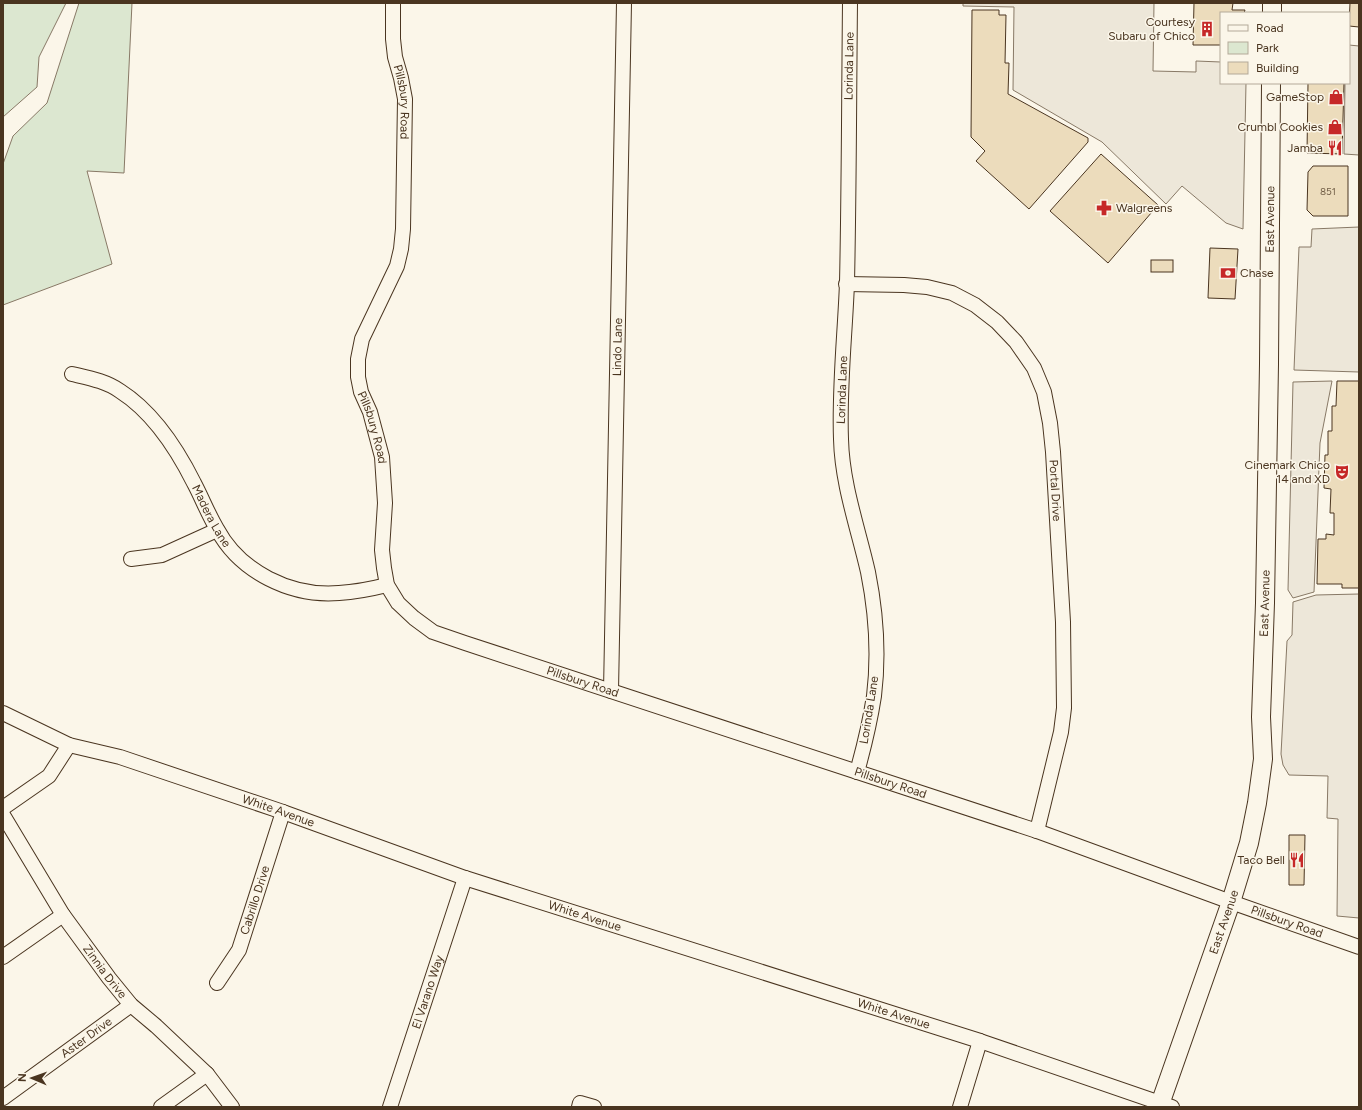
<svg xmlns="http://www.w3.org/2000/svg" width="1362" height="1110" font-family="Figtree,sans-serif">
<rect width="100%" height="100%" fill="#fbf6e9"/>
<g fill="#dce7d0" stroke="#887966">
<polygon points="3,3 66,3 39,57 37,87 3,117"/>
<polygon points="79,3 132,3 124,173 87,171 112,264 3,305 3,164 13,136 47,103"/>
</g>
<g fill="#ede7d9" stroke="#887966">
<polygon points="963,3 1154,3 1153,71 1196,72 1196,61 1221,62 1221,83 1246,83 1243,229 1226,223 1182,186 1166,204 1102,142 1013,90 1014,7 963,6"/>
<polygon points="1349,45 1359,46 1359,158 1359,155 1344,154 1345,83 1349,83"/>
<polygon points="1359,227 1359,372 1294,370 1299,247 1311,247 1312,229"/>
<polygon points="1332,381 1320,443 1314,592 1293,598 1288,590 1293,382"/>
<polygon points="1359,594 1359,918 1337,916 1338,819 1327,818 1328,776 1289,775 1283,765 1281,754 1287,641 1292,635 1293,602 1316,595"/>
</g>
<g fill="#ecdcbc" stroke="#4a3520">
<polygon points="1194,3 1233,3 1232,10 1245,10 1244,13 1221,13 1221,45 1193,45"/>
<polygon points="1350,3 1359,3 1359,27 1349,26"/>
<polygon points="972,10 999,10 999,15 1006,15 1005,63 1009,63 1008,94 1088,138 1088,142 1029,209 976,161 985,151 971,137"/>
<polygon points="1308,83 1344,83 1342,154 1307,153"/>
<polygon points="1101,154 1158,205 1108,263 1050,211"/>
<polygon points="1313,166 1348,166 1348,216 1313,216 1307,210 1308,172"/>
<polygon points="1210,248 1238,249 1235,299 1208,298"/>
<rect x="1151" y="260" width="22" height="12"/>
<polygon points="1337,381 1359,381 1359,588 1342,588 1342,584 1317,584 1318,539 1326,539 1326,534 1334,535 1334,513 1330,513 1331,489 1324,488 1325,455 1328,455 1328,431 1332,431 1332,406 1336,406"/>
<polygon points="1289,835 1305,835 1304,885 1289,885"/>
</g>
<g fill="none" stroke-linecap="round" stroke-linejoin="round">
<g stroke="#4a3520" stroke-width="16">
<g id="minor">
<path id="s1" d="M 393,3 L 393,39 L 395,57 L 401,78 L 405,99 L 403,229 L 401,249 L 397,266 L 362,339 L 358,359 L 358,377 L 361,392 L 370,412 L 382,457 L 385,503 L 382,550 L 384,568 L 387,585 L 398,603 L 414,618 L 433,632 L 465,643 L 1037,831 L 1231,902 L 1359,947"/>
<path d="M 850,3 C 849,96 849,190 847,283 C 845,335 839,387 841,439 C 842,484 858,528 868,572 C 876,612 879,655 874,696 C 870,722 864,747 857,772"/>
<path id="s2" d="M 846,284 L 904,285 L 927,287 L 952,293 L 975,305 L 997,322 L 1016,342 L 1034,368 L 1044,392 L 1050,423 L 1053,452 L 1063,622 L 1064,708 L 1061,732 L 1037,831"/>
<path id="s3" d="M 72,374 C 89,378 106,381 120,391 C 153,412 177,449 194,483 C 202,498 208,514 217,529 C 240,572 291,597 339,593 C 356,592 371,589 387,585"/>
<polyline points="131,559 162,555 217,530"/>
<path id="s4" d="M 611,691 L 624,3"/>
<path id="s5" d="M 3,713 L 69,745 L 120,757 L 283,812 L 465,878 L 980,1041 L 1172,1107"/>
<polyline points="3,808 49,776 69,745"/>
<path id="s6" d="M 3,815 L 63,915 L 109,978 L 131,1005 L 156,1026 L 207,1074 L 232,1107"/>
<polyline points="3,957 63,915"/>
<path id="s7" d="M 217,983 L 239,950 L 283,812"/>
<path id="s8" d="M 3,1098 L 131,1005"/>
<polyline points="161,1107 207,1074"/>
<path id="s9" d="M 390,1107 L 465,878"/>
<polyline points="579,1107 580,1103 594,1107"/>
<polyline points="960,1107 980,1041"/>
</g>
</g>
<g stroke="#4a3520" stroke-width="20">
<g id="major">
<polyline points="1272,13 1272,3"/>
<path id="s10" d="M 1159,1107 L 1231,902 L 1249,843 L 1257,803 L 1263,759 L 1261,717 L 1265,603 L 1269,364 L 1271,83"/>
</g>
</g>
<use href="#minor" stroke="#fbf6e9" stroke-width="14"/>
<use href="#major" stroke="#fbf6e9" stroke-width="18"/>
</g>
<defs>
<g id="building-bare" transform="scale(1.2)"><path d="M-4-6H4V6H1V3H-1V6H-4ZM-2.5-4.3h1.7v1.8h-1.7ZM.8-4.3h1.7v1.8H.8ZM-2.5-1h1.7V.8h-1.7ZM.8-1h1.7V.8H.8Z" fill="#c62828" stroke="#fbf6e9" stroke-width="2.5" paint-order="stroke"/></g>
<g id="shop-bare" transform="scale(1.2)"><path d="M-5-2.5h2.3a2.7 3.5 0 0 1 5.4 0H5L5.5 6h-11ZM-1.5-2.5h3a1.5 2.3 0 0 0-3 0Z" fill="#c62828" stroke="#fbf6e9" stroke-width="2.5" paint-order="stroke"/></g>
<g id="restaurant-bare" transform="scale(1.2)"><path d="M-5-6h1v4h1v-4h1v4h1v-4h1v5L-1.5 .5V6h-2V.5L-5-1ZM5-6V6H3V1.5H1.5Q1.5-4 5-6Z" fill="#c62828" stroke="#fbf6e9" stroke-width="2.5" paint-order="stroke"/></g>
<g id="pharmacy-bare" transform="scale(1.2)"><path d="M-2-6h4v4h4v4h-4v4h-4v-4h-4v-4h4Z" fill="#c62828" stroke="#fbf6e9" stroke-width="2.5" paint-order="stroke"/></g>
<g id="bank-bare" transform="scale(1.2)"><path d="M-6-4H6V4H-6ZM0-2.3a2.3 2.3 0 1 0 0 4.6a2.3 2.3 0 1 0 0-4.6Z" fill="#c62828" stroke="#fbf6e9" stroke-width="2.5" paint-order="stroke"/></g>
<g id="theatre-bare" transform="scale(1.2)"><path d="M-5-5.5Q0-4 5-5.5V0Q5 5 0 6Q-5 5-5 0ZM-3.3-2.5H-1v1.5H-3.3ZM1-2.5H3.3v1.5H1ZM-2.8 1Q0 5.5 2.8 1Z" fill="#c62828" stroke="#fbf6e9" stroke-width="2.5" paint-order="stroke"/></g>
</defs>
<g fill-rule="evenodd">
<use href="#building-bare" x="1207" y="29"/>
<use href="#shop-bare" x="1336" y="97"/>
<use href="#shop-bare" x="1335" y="127"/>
<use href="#restaurant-bare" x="1335" y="148"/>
<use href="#pharmacy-bare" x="1104" y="208"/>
<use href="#bank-bare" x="1228" y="273"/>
<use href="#theatre-bare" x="1342" y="472"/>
<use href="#restaurant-bare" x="1297" y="860"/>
</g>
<g text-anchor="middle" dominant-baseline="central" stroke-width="3" stroke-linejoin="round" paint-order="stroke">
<g font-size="10" fill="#725f47">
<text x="1328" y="191">851</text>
</g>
<g font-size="12" fill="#4a3520" stroke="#fbf6e9" text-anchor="end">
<text x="1195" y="22">Courtesy<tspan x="1195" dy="14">Subaru of Chico</tspan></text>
<text x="1324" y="97">GameStop</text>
<text x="1323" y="127">Crumbl Cookies</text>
<text x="1323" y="148">Jamba</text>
<text x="1116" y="208" text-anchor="start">Walgreens</text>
<text x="1240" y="273" text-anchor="start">Chase</text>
<text x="1330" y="465">Cinemark Chico<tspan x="1330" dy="14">14 and XD</tspan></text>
<text x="1285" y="860">Taco Bell</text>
</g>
<g font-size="12" fill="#4a3520" stroke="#fbf6e9">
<text transform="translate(849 66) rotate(-89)">Lorinda Lane</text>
<text stroke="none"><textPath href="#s1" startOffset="100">Pillsbury Road</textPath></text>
<text stroke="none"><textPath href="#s10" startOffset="904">East Avenue</textPath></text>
<text stroke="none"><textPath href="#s4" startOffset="344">Lindo Lane</textPath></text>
<text transform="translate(842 390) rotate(-88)">Lorinda Lane</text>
<text stroke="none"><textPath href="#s1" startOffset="437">Pillsbury Road</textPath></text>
<text stroke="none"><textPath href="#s2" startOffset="345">Portal Drive</textPath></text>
<text stroke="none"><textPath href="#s3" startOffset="208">Madera Lane</textPath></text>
<text stroke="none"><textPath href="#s10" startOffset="520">East Avenue</textPath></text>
<text stroke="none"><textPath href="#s1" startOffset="821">Pillsbury Road</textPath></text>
<text transform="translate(869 710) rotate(-81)">Lorinda Lane</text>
<text stroke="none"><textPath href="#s1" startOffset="1145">Pillsbury Road</textPath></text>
<text stroke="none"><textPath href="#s5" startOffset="293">White Avenue</textPath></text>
<text stroke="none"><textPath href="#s7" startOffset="92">Cabrillo Drive</textPath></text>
<text stroke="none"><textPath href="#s5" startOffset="617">White Avenue</textPath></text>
<text stroke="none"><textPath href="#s1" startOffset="1565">Pillsbury Road</textPath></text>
<text stroke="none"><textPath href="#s10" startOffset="196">East Avenue</textPath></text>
<text stroke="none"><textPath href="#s6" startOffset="187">Zinnia Drive</textPath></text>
<text stroke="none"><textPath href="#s9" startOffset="121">El Varano Way</textPath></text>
<text stroke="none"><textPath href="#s5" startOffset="941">White Avenue</textPath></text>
<text stroke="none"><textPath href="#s8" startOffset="103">Aster Drive</textPath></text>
</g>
</g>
<rect width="1362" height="1110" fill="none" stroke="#4a3520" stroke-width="8"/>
<rect x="1220" y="12" width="130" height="72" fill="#fbf6e9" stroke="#b4a999"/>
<rect x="1228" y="25" width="20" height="6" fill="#fbf6e9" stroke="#b4a999"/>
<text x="1256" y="32" font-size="12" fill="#4a3520">Road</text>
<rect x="1228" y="42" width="20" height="12" fill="#dce7d0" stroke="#b4a999"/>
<text x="1256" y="52" font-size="12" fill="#4a3520">Park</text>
<rect x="1228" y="62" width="20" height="12" fill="#ecdcbc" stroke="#b4a999"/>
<text x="1256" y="72" font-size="12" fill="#4a3520">Building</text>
<g transform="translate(32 1078) rotate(272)" stroke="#fbf6e9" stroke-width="3" paint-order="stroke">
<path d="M0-3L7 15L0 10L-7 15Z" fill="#4a3520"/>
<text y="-6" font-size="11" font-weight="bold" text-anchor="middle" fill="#4a3520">N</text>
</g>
</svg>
